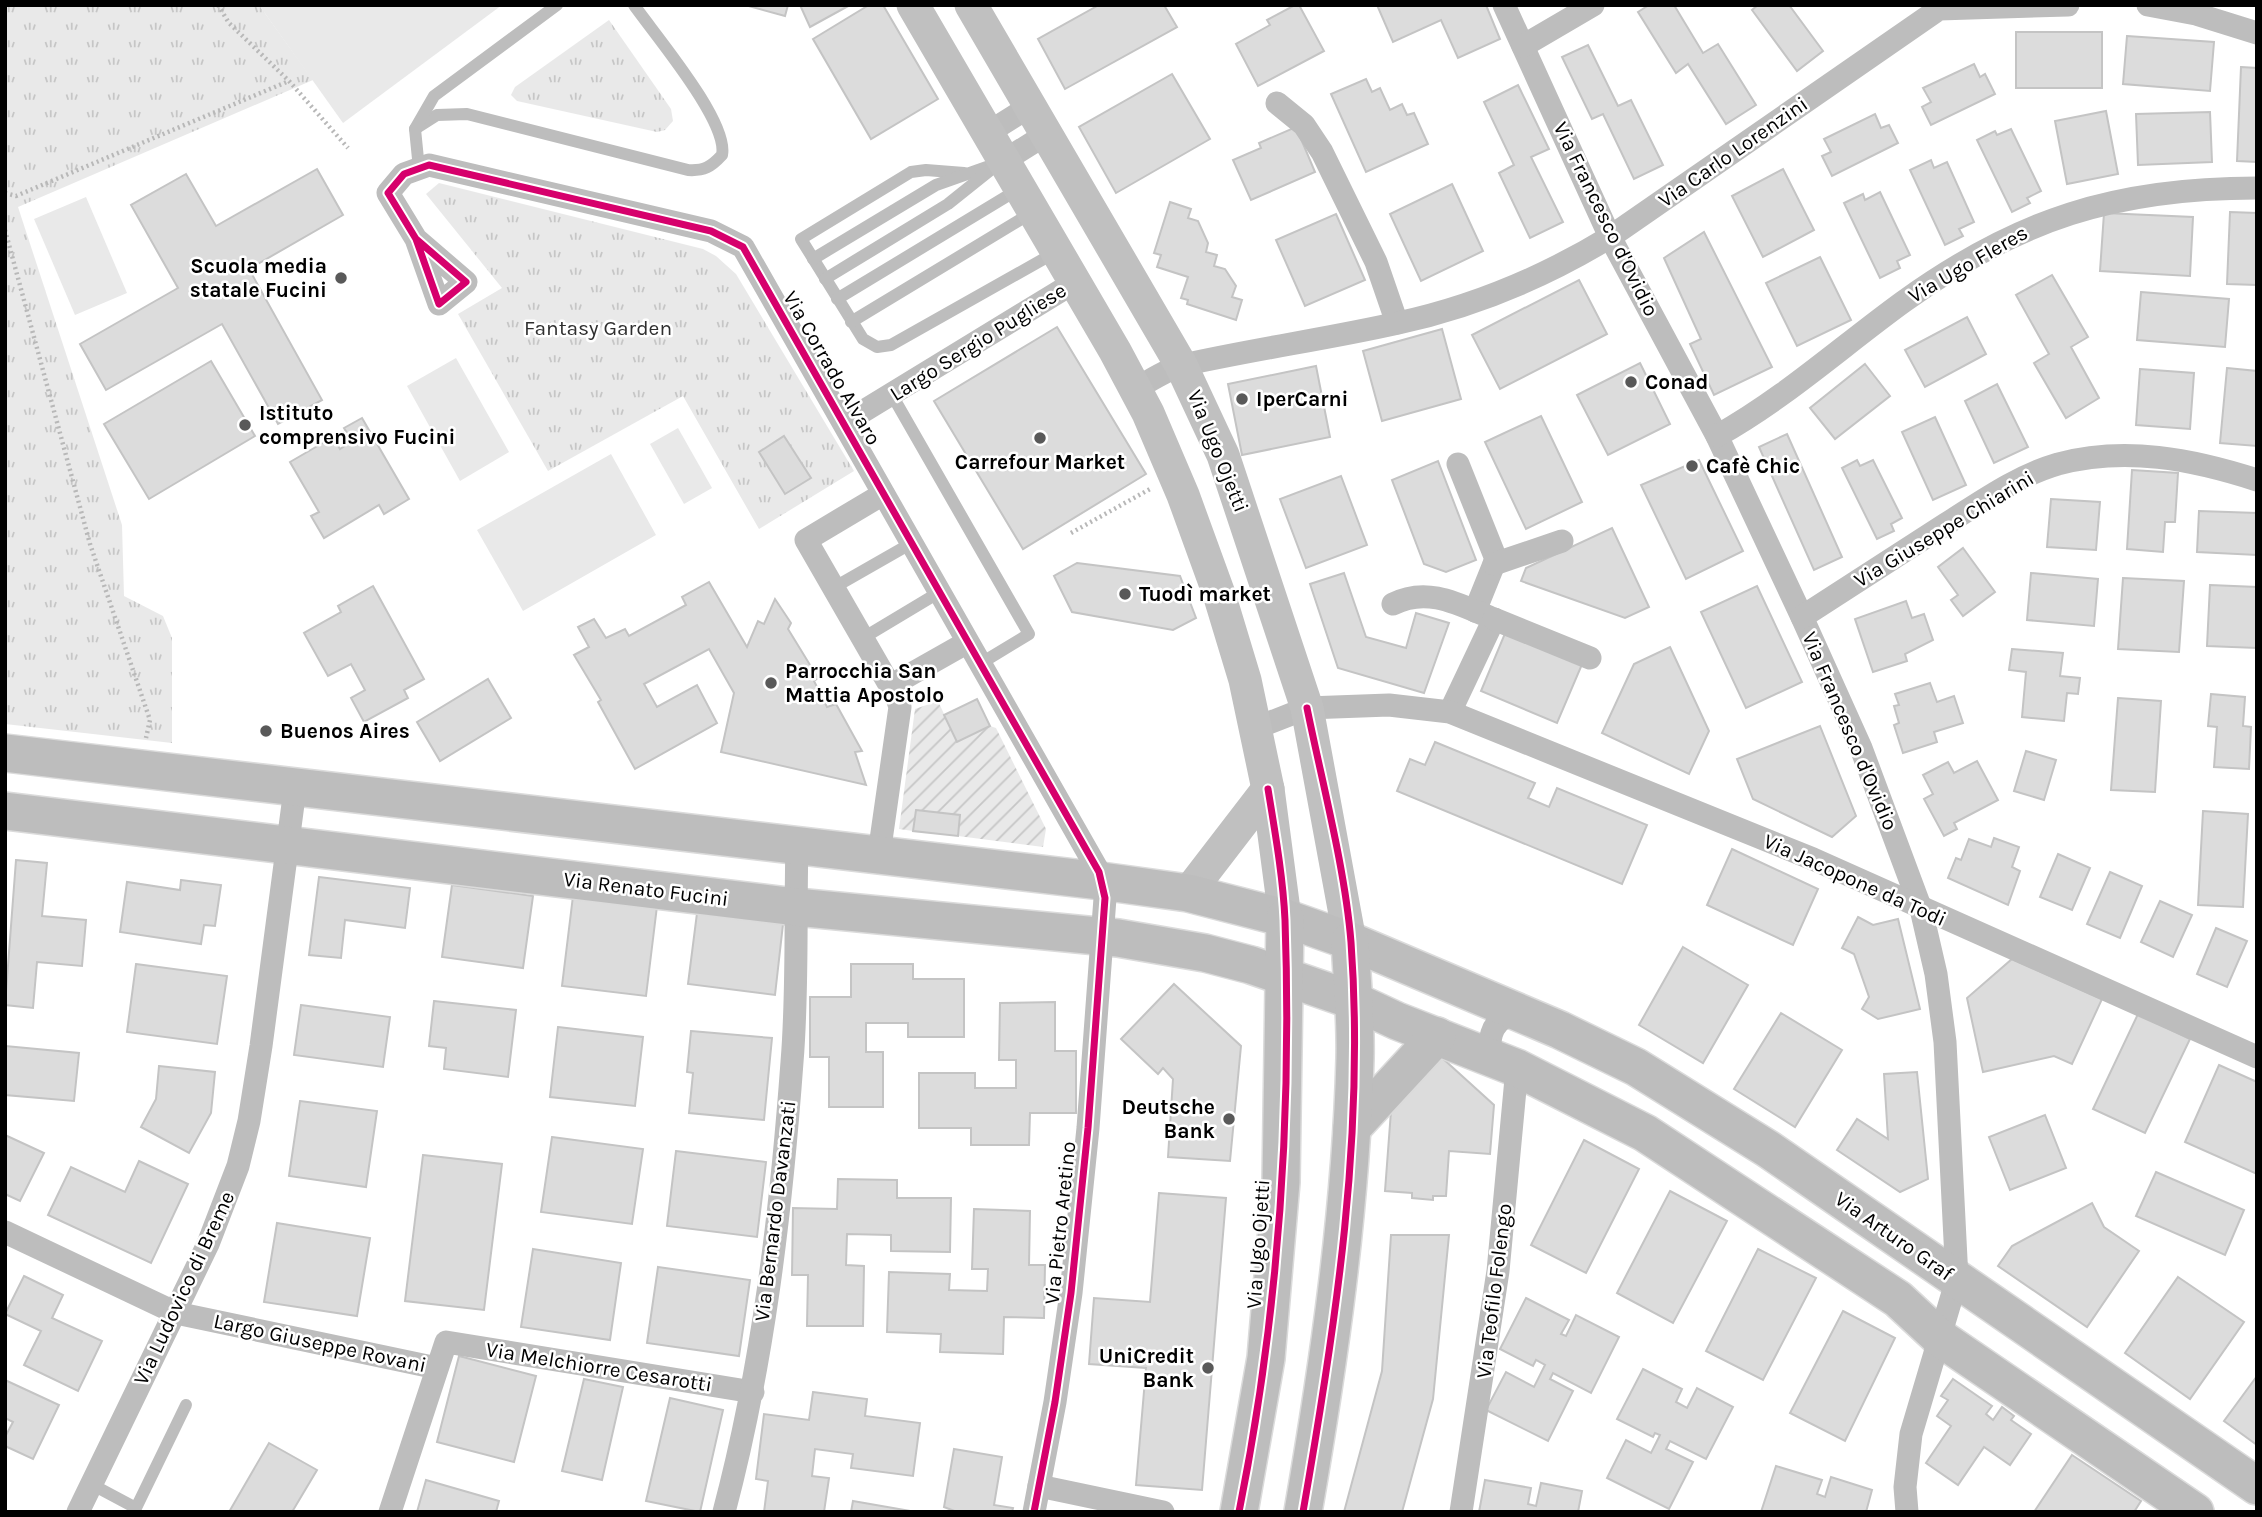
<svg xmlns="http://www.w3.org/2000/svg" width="2262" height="1517" font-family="Karla,sans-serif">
<defs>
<pattern id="grass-tufts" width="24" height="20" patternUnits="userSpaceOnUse" patternTransform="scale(1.75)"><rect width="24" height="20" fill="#e9e9e9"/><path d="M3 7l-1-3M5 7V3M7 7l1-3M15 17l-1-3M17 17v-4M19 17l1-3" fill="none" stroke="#c6c6c6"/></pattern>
<pattern id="garden-furrows" width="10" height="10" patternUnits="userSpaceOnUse" patternTransform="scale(1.75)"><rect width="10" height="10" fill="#e9e9e9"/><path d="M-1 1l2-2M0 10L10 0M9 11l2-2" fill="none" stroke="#c6c6c6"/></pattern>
</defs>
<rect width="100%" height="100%" fill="#fff"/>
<g fill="url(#grass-tufts)">
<polygon points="5,5 259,5 313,80 18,207 122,525 124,596 163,616 172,638 172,743 5,724"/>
<polygon points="609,20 671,109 673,121 665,130 657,132 517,101 511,95 515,87"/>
<polygon points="439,183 703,249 716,256 736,274 854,471 759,529 683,396 548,471 458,314 502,288 426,194"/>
</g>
<polygon fill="url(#garden-furrows)" points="938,701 957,742 990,726 996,728 1046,829 1043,847 958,836 960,815 916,810 913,831 899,829 915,709"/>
<g fill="#e9e9e9">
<polygon points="259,5 502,5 343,123"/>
<polygon points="86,197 127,293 75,315 34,219"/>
<polygon points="456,358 509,452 460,481 407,386"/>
<polygon points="678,428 712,488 684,504 650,444"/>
<polygon points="611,454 656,535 523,611 477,530"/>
</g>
<g fill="#dcdcdc" stroke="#c4c4c4" stroke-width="2">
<polygon points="745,5 788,5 785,16"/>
<polygon points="800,5 850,5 810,27"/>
<polygon points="869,5 883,5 938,99 871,139 813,39"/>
<polygon points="1099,5 1164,5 1177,27 1065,89 1038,39"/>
<polygon points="1295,5 1299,5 1324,51 1258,86 1236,44 1270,25 1267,20"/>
<polygon points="1377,5 1486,5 1500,39 1458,58 1441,20 1393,42"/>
<polygon points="1649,5 1674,5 1703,53 1718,44 1756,105 1726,124 1688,64 1676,73 1638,12"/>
<polygon points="1758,5 1789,5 1823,51 1797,71 1752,10"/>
<rect x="2016" y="32" width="86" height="56"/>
<polygon points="2127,36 2214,42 2210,91 2123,84"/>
<polygon points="1588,45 1618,106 1631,100 1663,165 1634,179 1603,114 1592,119 1562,57"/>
<polygon points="1974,64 1980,77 1985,74 1995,94 1931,125 1922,107 1931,102 1923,88"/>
<polygon points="2241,67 2257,68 2257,162 2237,161"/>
<polygon points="1172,74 1210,139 1116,193 1079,127"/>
<polygon points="1366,79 1372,92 1380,88 1390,110 1402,104 1407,115 1414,113 1428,144 1366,172 1331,94"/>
<polygon points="1518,85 1549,149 1531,157 1563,222 1530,238 1499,173 1514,165 1484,102"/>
<polygon points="2106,111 2118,174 2067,184 2055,121"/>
<polygon points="2210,112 2212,162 2138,165 2136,114"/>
<polygon points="1875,114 1881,128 1889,125 1898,143 1832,176 1822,156 1831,152 1824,139"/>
<polygon points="1296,127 1315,172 1251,200 1233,160 1261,148 1259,143"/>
<polygon points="2011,129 2041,191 2027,198 2030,203 2012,212 1977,140 1995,131 1997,135"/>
<polygon points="1931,160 1934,168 1947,162 1974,222 1959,229 1963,236 1945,245 1910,170"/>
<polygon points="317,169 343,215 249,269 322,400 278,424 222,324 106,390 80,344 178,288 131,205 186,174 216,226"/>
<polygon points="1783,169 1814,230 1763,257 1732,196"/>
<polygon points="1452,184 1483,251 1421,281 1390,214"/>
<polygon points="1880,192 1910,255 1897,261 1900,268 1880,278 1844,203 1863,194 1865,200"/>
<polygon points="1170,202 1191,209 1188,218 1198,221 1208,243 1206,252 1217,255 1214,266 1225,269 1236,286 1232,297 1242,300 1236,320 1187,304 1188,300 1181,298 1188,277 1157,267 1161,255 1154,253"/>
<polygon points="2230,212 2257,213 2257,285 2227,284"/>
<polygon points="2104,213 2193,217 2190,276 2100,271"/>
<polygon points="1336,214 1365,280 1305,306 1276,240"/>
<polygon points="1704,232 1772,367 1714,395 1690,344 1701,339 1664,258"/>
<polygon points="1820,257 1851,320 1797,346 1766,283"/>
<polygon points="2052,275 2088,337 2071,347 2099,398 2066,418 2034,363 2049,354 2016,295"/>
<polygon points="1579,280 1607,334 1500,389 1472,335"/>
<polygon points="2141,292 2229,299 2225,347 2137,340"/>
<polygon points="1967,317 1986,354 1925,387 1905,350"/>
<polygon points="1057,327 1146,474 1023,549 934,401"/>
<polygon points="1442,329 1461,399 1382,421 1363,351"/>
<polygon points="211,361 255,436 149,499 104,424"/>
<polygon points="1640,363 1670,424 1608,455 1577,395"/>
<polygon points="1865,364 1890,396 1835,439 1810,408"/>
<polygon points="1316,366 1330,437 1242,455 1228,384"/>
<polygon points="2227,368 2257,371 2257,446 2220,443"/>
<polygon points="2140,369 2194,373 2190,429 2136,425"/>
<polygon points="1997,384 2028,447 1994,463 1965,401"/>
<polygon points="1541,416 1582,502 1526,529 1485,442"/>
<polygon points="1935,417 1966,485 1933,500 1902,432"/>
<polygon points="362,418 409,499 384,514 379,505 324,538 311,516 319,512 290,462 333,437 340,449 352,441 344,428"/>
<polygon points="1787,434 1842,557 1814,570 1759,447"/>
<polygon points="784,436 811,478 785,494 759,452"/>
<polygon points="1699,460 1743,551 1686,579 1641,485"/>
<polygon points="1857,460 1860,466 1873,460 1902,518 1891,524 1894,531 1877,539 1842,468"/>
<polygon points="1438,461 1476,560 1446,572 1424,564 1392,480"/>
<polygon points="2132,470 2178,473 2175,522 2165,522 2163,552 2127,549"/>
<polygon points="1341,476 1367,545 1306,568 1280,499"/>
<polygon points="2051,499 2100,502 2096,550 2047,547"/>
<polygon points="2199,511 2257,513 2257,555 2197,552"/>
<polygon points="1612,528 1649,607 1625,618 1521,581 1526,568"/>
<polygon points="1963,548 1995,592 1963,616 1951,600 1958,595 1938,567"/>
<polygon points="1077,563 1180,576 1196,618 1173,630 1072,612 1054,576"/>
<polygon points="1344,573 1366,637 1406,648 1416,613 1449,623 1424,693 1338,668 1310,584"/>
<polygon points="2031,573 2098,579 2094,626 2027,620"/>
<polygon points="2123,578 2184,581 2179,652 2118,649"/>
<polygon points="709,582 747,647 758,621 764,624 775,599 791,623 788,629 818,678 814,681 827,707 836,704 862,751 855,752 866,785 721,752 734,693 709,649 644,684 657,707 697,685 717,723 635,769 598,702 601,700 574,655 589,647 578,627 594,619 606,638 625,629 629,636 686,605 682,597"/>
<polygon points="2210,585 2257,587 2257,648 2207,646"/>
<polygon points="373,586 424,679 404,690 408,698 364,722 351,698 365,690 351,664 328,676 304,633 341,612 338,606"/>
<polygon points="1757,586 1802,682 1746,708 1701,612"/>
<polygon points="1906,601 1912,618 1924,614 1933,640 1905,654 1907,661 1873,672 1855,619"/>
<polygon points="1506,631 1583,662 1557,723 1481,691"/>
<polygon points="1670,647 1709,731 1689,774 1602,733 1634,664"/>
<polygon points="2012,649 2063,653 2060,676 2080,678 2078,694 2067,693 2064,721 2022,717 2026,672 2009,670"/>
<polygon points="488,679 511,718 440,761 417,722"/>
<polygon points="1930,683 1937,702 1954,696 1963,723 1934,732 1937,742 1903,753 1894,725 1899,723 1894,706 1899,705 1895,694"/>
<polygon points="2211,694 2245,697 2243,726 2251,727 2249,769 2214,767 2217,727 2208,726"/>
<polygon points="2118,698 2161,701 2155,792 2111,790"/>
<polygon points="977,699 990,726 957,742 944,715"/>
<polygon points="1820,726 1856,816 1832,837 1753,799 1737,759"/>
<polygon points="1435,742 1535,783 1528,798 1549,807 1557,788 1647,825 1622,884 1397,791 1410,759 1425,765"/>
<polygon points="2026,751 2056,760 2044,800 2014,791"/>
<polygon points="1977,761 1998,800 1954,823 1957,829 1944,836 1924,799 1933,794 1923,775 1948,762 1954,773"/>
<polygon points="916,810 960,815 958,836 913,831"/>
<polygon points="2203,811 2248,814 2243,907 2198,905"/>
<polygon points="1994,838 2019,847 2012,867 2020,871 2008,905 1948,878 1956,858 1961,860 1969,839 1991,847"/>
<polygon points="1732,849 1818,889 1793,945 1707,905"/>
<polygon points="2058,854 2090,868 2072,910 2040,897"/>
<polygon points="16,860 47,863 42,916 86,920 82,966 37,962 33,1008 5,1005"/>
<polygon points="2110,872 2142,886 2120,938 2087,924"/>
<polygon points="319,877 410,888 405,928 345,920 341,958 309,955"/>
<polygon points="181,880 221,885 215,926 204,925 201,944 120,932 127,882 180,890"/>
<polygon points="452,885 533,896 523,968 442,957"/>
<polygon points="573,896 657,906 646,996 562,986"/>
<polygon points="2160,901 2192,915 2173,957 2141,942"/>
<polygon points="697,913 783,924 775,995 688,984"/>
<polygon points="1858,917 1873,925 1898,919 1920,1009 1878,1019 1862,1009 1869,997 1854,954 1842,948"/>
<polygon points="2216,928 2247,941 2227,987 2197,974"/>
<polygon points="1683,947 1748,985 1703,1063 1639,1025"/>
<polygon points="2012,959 2102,999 2072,1064 2054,1056 1983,1072 1967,998"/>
<polygon points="136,964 227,976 217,1044 127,1032"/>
<polygon points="851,964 913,964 913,979 964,979 964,1037 908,1037 908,1023 866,1023 866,1052 883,1052 883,1107 829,1107 829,1057 810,1057 810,997 851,997"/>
<polygon points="1174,984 1241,1046 1230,1161 1168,1157 1173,1079 1163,1068 1158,1074 1121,1039"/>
<polygon points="434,1001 516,1010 508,1077 444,1069 446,1048 429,1046"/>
<polygon points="1055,1002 1055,1051 1076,1051 1076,1113 1030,1113 1029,1145 971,1145 971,1128 919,1128 919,1073 975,1073 975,1088 1016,1088 1016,1060 999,1060 1000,1003"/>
<polygon points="301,1005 390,1017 383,1067 294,1055"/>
<polygon points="1781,1013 1842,1050 1795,1127 1734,1089"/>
<polygon points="2138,1014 2190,1039 2145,1133 2093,1109"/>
<polygon points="558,1027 643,1037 635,1106 550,1097"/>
<polygon points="691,1031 772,1038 764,1120 689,1113 693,1073 687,1072"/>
<polygon points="5,1046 79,1053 74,1101 5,1095"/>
<polygon points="1440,1056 1494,1105 1490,1154 1449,1151 1446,1196 1433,1196 1433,1200 1412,1198 1412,1193 1385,1191 1391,1111"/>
<polygon points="2219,1065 2257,1082 2257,1174 2185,1142"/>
<polygon points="159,1066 215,1072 211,1113 189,1153 141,1127 156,1099"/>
<polygon points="1917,1072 1928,1179 1900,1192 1837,1150 1857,1119 1888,1139 1884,1074"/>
<polygon points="300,1101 377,1111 366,1187 289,1176"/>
<polygon points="2045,1115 2066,1168 2010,1190 1989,1137"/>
<polygon points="5,1135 44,1153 20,1201 5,1194"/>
<polygon points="552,1137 643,1149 632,1224 541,1212"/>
<polygon points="1584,1140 1639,1169 1586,1273 1531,1245"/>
<polygon points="676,1151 766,1162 757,1237 667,1226"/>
<polygon points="423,1155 502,1164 484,1310 405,1301"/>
<polygon points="139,1161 188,1184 151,1263 48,1215 71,1167 125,1192"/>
<polygon points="2156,1172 2244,1210 2225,1255 2136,1216"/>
<polygon points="838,1179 897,1180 897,1198 951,1198 950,1252 891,1251 891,1235 847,1234 846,1265 864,1266 863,1326 807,1326 808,1275 792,1275 793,1208 837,1209"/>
<polygon points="1670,1191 1727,1221 1673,1323 1617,1293"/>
<polygon points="1159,1193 1226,1198 1202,1490 1136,1485 1146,1368 1089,1364 1094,1298 1150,1302"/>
<polygon points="2092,1203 2104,1227 2139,1251 2087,1327 1998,1266 2012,1246"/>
<polygon points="974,1209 1030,1211 1029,1265 1045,1265 1044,1318 1004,1317 1003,1354 940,1352 941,1334 887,1332 889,1272 950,1274 949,1290 987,1291 988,1269 972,1269"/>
<polygon points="277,1223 370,1238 357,1316 264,1302"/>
<polygon points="1391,1235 1449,1235 1433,1399 1402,1512 1344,1512 1382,1371"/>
<polygon points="533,1249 621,1263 610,1340 521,1327"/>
<polygon points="1758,1249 1816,1278 1763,1380 1706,1351"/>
<polygon points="658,1267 750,1280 739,1356 647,1343"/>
<polygon points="24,1276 63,1295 52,1318 102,1341 78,1391 24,1365 41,1331 5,1314"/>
<polygon points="2178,1277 2244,1322 2190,1399 2125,1353"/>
<polygon points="1526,1298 1569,1320 1561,1334 1566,1336 1576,1315 1619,1337 1591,1393 1553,1373 1550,1379 1573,1391 1548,1441 1486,1410 1506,1372 1534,1387 1545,1365 1536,1360 1533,1366 1500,1349"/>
<polygon points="1843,1311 1895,1338 1845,1441 1790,1413"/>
<polygon points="459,1356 536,1376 514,1462 437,1442"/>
<polygon points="1643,1369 1682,1389 1676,1402 1687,1408 1697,1388 1733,1407 1706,1459 1670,1441 1666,1449 1693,1462 1669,1509 1607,1478 1626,1440 1651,1453 1660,1435 1655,1433 1653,1437 1617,1419"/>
<polygon points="2257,1376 2257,1445 2224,1421"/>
<polygon points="584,1379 623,1387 602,1480 562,1471"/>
<polygon points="1953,1379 1992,1406 1986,1414 1993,1420 2002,1407 2014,1416 2011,1420 2031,1434 2010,1465 1984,1447 1958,1485 1926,1463 1951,1426 1937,1416 1948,1400 1941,1396"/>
<polygon points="5,1380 59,1405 33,1459 5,1446 5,1437 13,1422 5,1418"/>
<polygon points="813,1392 867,1399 865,1416 920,1423 913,1476 851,1468 853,1454 815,1449 812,1476 829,1478 824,1512 764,1512 768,1481 756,1479 764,1414 809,1420"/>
<polygon points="670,1398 723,1410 700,1512 646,1501"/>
<polygon points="269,1443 317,1470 292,1512 229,1512"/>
<polygon points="954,1449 1002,1457 994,1505 1013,1508 1012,1512 957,1512 944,1507"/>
<polygon points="2072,1455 2141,1501 2134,1512 2034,1512"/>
<polygon points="1776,1466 1822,1480 1817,1494 1825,1497 1831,1477 1872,1490 1866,1512 1761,1512"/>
<polygon points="426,1480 499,1501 496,1512 417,1512"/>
<polygon points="1485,1480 1531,1488 1528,1504 1536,1506 1541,1483 1582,1491 1578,1512 1479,1512"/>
<polygon points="853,1501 916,1512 851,1512"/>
</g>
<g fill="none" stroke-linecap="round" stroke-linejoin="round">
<g stroke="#dbdbdb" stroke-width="40">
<g id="primary">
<polyline points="5,753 1101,881 1188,893 1285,918 1350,941 1560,1030 1636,1067 1768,1149 2257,1486"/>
<polyline points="5,811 796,907 1118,938 1205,953 1251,965 1352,1000 1397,1021 1517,1068 1645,1133 1898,1299 1940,1338 2195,1512"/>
<polyline points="1352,1128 1437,1036"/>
<polyline points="1239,1512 1266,1358 1281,1182 1285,918"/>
<path d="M 1303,1512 C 1329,1362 1351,1210 1355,1058 C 1356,1019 1352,980 1350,941"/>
</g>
</g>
<g stroke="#b8b8b8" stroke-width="4.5" stroke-dasharray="2 3.5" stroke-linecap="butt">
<polyline points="218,5 229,23 289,81 348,148"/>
<polyline points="5,193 16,196 289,81"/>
<polyline points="5,230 90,544 150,720 146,738"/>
<polyline points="1071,533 1150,489"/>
</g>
<g stroke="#bdbdbd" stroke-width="12">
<path d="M 415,129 L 437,115 L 467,114 L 688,170 C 704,171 711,167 722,155 C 729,122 655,35 634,5"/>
<polyline points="419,169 415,129 434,96 557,5"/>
<polyline points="964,173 926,170 911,172 801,239 863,339 877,347 891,345 1056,252"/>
<polyline points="813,259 936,185 1001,162"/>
<polyline points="825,279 948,204 993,168"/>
<polyline points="837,299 1019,189"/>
<polyline points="851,322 1033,212"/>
<polyline points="892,395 1029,634 978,665"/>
<polyline points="833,588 910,544"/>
<polyline points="863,638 938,593"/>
<polyline points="91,1484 136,1508 186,1405"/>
</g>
<g stroke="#bdbdbd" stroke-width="23">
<polyline points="1504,5 1610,237 1717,436 1802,617 1861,748 1921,909 1936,974 1945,1042 1957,1279 1911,1434 1905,1487 1907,1512"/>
<polyline points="2148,5 2196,14 2257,33"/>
<polyline points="1523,46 1593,5"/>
<polyline points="1277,103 1304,125 1322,152 1376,262 1397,323"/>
<polyline points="986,134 1029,107"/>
<polyline points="1002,162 1045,135"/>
<polyline points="416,239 466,282 439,304 416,239 388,193 404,174 429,165 711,231 743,247 1099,872 1105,898 1088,1128 1071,1293 1055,1402 1034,1512"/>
<path d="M 1135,389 C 1150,381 1167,369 1183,365 C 1254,349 1327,339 1398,323 C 1472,307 1546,276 1610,237 L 1939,9 L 2068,5"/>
<polyline points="844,423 1075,282"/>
<path d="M 1717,436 C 1785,398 1841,347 1903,302 C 2018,219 2116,188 2257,188"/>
<polyline points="1458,464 1496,559 1475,611"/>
<polyline points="1494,564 1562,541"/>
<path d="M 1393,604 C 1428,586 1460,605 1494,619 L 1450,712"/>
<path d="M 1802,617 C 1850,586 1898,555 1946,524 C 1981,502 2017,476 2058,464 C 2125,446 2192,459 2257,480"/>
<polyline points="1494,619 1590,658"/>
<polyline points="890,686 966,643"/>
<polyline points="1256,728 1307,708 1389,705 1450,712 1813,859 2257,1057"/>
<polyline points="879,854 900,707 897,698 806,540 883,494"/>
<path d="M 1490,1057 C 1488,1035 1493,1018 1517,1012"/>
<polyline points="5,1232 176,1313 437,1368"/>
<polyline points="1039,1486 1163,1512"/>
<polyline points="78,1512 208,1244 238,1166 249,1121 261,1046 295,789"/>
<polyline points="390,1512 446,1342 753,1392"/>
<path d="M 724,1512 C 763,1365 781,1213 792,1062 C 798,990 795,917 797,845"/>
<polyline points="1461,1512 1498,1271 1517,1068"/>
</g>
<g stroke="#c0c0c0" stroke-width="33">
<polyline points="913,5 1115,351 1148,413 1183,495 1219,594 1245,680 1268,789 1285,918"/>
<polyline points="971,5 1181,365 1223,455 1307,708 1350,941"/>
<polyline points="1188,893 1268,789"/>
</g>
<use href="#primary" stroke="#bdbdbd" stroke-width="37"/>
<g stroke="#fff" stroke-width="11">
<g id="cycleway">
<polyline points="416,239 466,282 439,304 416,239 388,193 404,174 429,165 711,231 743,247 1099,872 1105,898 1088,1128 1071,1293 1055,1402 1034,1512"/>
<path d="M 1239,1512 C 1278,1318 1292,1118 1285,920 C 1283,877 1275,832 1268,789"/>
<path d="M 1303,1512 C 1336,1324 1365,1133 1351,942 C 1345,868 1322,782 1307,708"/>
</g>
</g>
<use href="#cycleway" stroke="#d6006c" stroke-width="7"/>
</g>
<g fill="#595959" stroke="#fff" stroke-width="2.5">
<circle cx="341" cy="278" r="7"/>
<circle cx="1631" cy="382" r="7"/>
<circle cx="1242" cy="399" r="7"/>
<circle cx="245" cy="425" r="7"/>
<circle cx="1040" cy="438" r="7"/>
<circle cx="1692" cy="466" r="7"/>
<circle cx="1125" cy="594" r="7"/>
<circle cx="771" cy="683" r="7"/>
<circle cx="266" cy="731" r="7"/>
<circle cx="1229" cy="1119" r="7"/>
<circle cx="1208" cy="1368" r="7"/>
</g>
<g text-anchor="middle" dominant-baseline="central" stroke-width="5" stroke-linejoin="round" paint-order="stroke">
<g font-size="21" fill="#000" stroke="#fff">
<text transform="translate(1733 152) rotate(-35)">Via Carlo Lorenzini</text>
<text transform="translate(1606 219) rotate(64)">Via Francesco d'Ovidio</text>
<text transform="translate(1968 264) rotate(-30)">Via Ugo Fleres</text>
<text transform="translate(978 342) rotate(-32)">Largo Sergio Pugliese</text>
<text transform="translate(832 368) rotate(60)">Via Corrado Alvaro</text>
<text transform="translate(1218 451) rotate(68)">Via Ugo Ojetti</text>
<text transform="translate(1944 529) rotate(-31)">Via Giuseppe Chiarini</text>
<text transform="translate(1850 731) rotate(67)">Via Francesco d'Ovidio</text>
<text transform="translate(1855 880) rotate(24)">Via Jacopone da Todi</text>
<text transform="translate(646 889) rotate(7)">Via Renato Fucini</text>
<text transform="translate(775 1211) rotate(-83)">Via Bernardo Davanzati</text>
<text transform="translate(1060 1223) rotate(-84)">Via Pietro Aretino</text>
<text transform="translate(1894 1236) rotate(35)">Via Arturo Graf</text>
<text transform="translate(1258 1244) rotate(-86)">Via Ugo Ojetti</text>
<text transform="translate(184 1288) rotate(-65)">Via Ludovico di Breme</text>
<text transform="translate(1494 1291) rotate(-83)">Via Teofilo Folengo</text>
<text transform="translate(320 1343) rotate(12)">Largo Giuseppe Rovani</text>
<text transform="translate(599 1367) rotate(9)">Via Melchiorre Cesarotti</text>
</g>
<g font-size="21" font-weight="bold" fill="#000" stroke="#fff" text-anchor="start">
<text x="327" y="266" text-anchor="end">Scuola media<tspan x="327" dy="24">statale Fucini</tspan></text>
<text x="1645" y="382">Conad</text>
<text x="1256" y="399">IperCarni</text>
<text x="259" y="413">Istituto<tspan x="259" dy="24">comprensivo Fucini</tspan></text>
<text x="1040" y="462" text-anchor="middle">Carrefour Market</text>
<text x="1706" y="466">Cafè Chic</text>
<text x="1139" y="594">Tuodì market</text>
<text x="785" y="671">Parrocchia San<tspan x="785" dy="24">Mattia Apostolo</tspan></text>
<text x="280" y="731">Buenos Aires</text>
<text x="1215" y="1107" text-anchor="end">Deutsche<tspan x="1215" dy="24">Bank</tspan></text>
<text x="1194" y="1356" text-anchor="end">UniCredit<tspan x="1194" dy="24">Bank</tspan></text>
</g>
<g font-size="21" fill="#2e2e2e" stroke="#fff">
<text x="598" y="328">Fantasy Garden</text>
</g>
</g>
<rect width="2262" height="1517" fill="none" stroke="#000000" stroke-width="14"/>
</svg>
